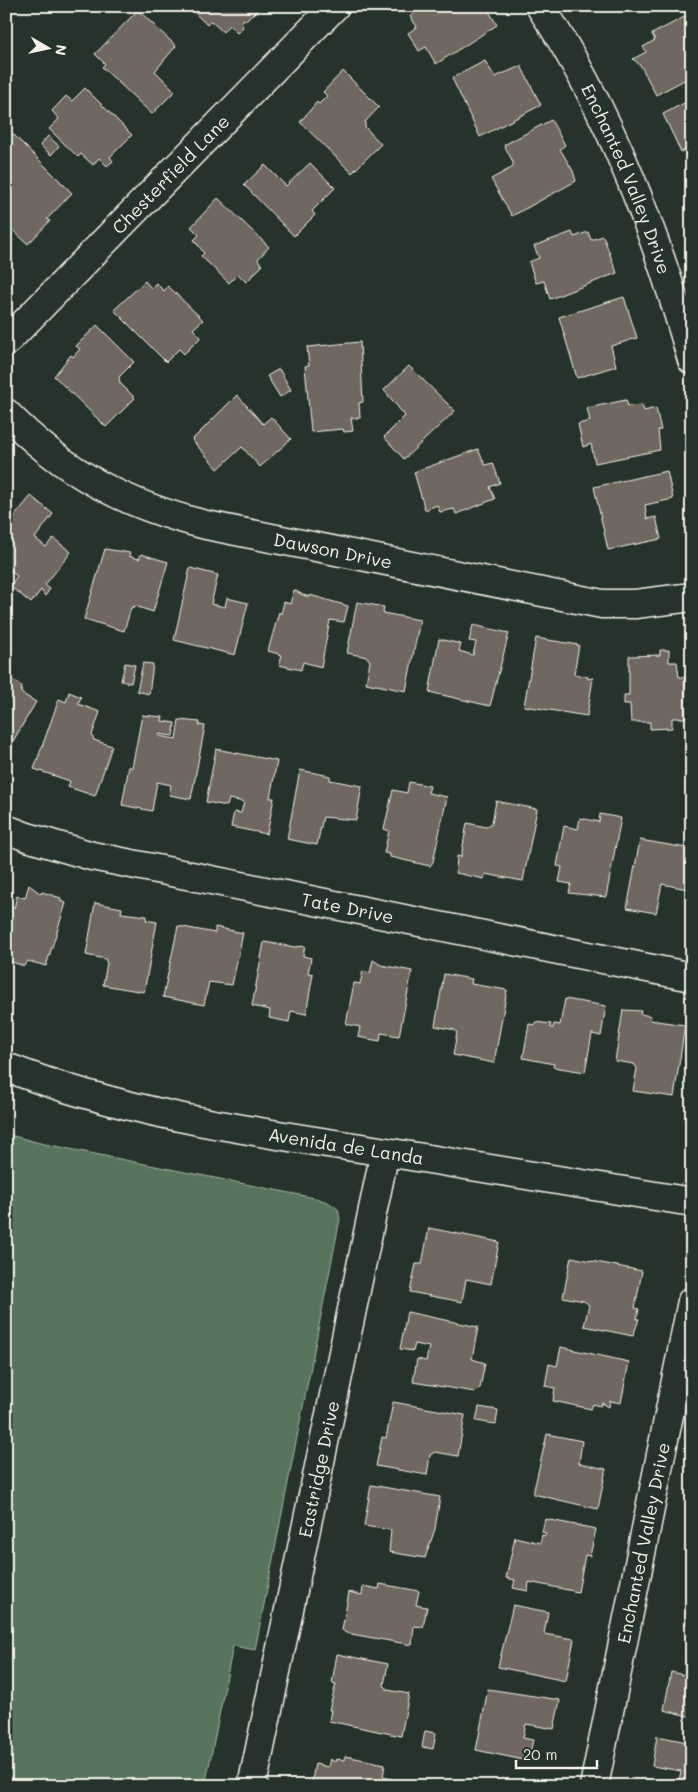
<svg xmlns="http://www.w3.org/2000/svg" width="698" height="1792" font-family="Mali,sans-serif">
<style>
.green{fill:#57745c;stroke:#a6b2a2}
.building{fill:#706761;stroke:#f4f1e8}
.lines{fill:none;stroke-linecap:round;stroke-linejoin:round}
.street-casing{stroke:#f4f1e8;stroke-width:31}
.secondary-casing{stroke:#f4f1e8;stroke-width:31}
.street{stroke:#26332d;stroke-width:28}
.secondary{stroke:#26332d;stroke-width:28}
.labels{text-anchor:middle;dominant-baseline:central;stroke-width:4;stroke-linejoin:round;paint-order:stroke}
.street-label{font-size:18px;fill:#f4f1e8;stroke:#26332d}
</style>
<rect width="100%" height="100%" fill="#26332d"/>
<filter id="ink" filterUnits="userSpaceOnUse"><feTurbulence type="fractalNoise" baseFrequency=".02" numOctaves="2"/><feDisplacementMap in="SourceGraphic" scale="10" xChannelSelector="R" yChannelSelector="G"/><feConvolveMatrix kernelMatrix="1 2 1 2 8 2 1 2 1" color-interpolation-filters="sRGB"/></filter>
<g filter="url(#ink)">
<polygon class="green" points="6,1134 40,1143 315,1198 328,1202 338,1209 340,1219 255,1650 233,1646 205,1786 6,1786"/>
<g class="building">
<polygon points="188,6 260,6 260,7 246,21 244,19 241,23 243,27 237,33 229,25 223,32 211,21 207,25"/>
<polygon points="426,6 486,6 497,25 436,64 426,47 419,51 408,33 417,27 410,16"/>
<polygon points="138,10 176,46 155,71 175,91 152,114 102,67 105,64 95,54"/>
<polygon points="688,15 692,21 692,76 656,95 641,66 633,59 646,52 643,47 655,40 652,34"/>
<polygon points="485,61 495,77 521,66 541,105 480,137 452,78"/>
<polygon points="343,71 379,107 365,122 365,127 381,144 352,173 300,122 317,102 319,104 327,96 323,92"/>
<polygon points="85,88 132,135 110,157 113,161 107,166 99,158 93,165 81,154 78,157 49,129 59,119 52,111 66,96 72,101"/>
<polygon points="690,100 692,146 681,152 663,114"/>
<polygon points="551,120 565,145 560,149 573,171 576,181 512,216 491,179 513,167 513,162 504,145"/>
<polygon points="6,127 72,193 47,219 50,221 28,244 6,224"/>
<polygon points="48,136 59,146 51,155 40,145"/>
<polygon points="310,163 335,188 312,211 315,215 294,236 244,185 265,165 286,186"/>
<polygon points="218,198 269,247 258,259 262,266 246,282 238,274 229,283 201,256 204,253 194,240 199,235 191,227"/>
<polygon points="572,232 574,237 588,232 591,240 603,236 617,273 550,299 544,281 536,283 529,262 539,258 534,246"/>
<polygon points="145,281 151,288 156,283 164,291 168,286 203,320 193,329 201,337 184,354 179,349 166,362 114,310"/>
<polygon points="624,297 637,338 611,346 616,366 577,378 559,317"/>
<polygon points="97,325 134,362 119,377 120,383 135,398 106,427 54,376 71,355 73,357 80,349 76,346"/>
<polygon points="360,342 363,402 359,403 360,418 351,418 353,431 344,432 343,429 311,432 305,366 309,365 307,347"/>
<polygon points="409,366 455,411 404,459 384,437 405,416 384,390"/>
<polygon points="279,369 291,390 280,397 267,376"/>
<polygon points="237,395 263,424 271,417 291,439 260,467 242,447 218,469 192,440"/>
<polygon points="626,400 628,406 642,405 644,411 656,408 661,430 658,430 660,450 595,463 591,444 583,447 578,424 590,421 587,408"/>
<polygon points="478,449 485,465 493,463 500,483 490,487 495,499 456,514 454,509 440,512 437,505 425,510 414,472"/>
<polygon points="667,471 673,499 645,505 647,519 656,517 661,539 608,550 594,487"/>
<polygon points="31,496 53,514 35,538 46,547 53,538 71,552 45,585 50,589 45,596 41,590 31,603 10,586 17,576 9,570 6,571 6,532 10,527 8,524"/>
<polygon points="105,549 130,553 129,556 139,559 141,554 168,562 153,612 135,606 131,608 124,631 84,619"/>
<polygon points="190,568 218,575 211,604 225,607 227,598 248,603 235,655 174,640"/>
<polygon points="294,590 303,595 310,597 310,595 348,606 344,622 330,620 321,667 303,662 301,670 279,665 282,655 268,651 279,612 281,614 284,602 290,604"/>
<polygon points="357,602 384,607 383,613 420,620 406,691 366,683 370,661 367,657 347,653"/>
<polygon points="473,625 509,633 490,706 429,692 439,639 461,644 459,651 473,655 476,642 469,641"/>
<polygon points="536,638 579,645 574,674 588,677 588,679 593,678 587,716 524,706"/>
<polygon points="660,650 669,650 669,662 677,662 679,677 685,677 685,718 672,718 672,728 650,729 650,722 631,722 630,704 624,704 624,695 629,695 629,656 660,655"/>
<polygon points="125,663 135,665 131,683 121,681"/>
<polygon points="143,663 153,664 149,694 137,691"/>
<polygon points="6,676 22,686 21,693 36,702 6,753"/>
<polygon points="69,692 81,697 78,704 100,712 92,735 94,740 112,746 95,796 68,787 70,781 34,769 59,699 66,702"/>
<polygon points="142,715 163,717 162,721 175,723 173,736 159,734 159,736 176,739 179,720 200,722 199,725 205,726 191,799 169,795 171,785 157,782 152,811 122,805 129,766 132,768"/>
<polygon points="216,749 277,761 270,798 274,798 267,834 231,827 234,812 241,813 244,802 229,799 227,806 206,802"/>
<polygon points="300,770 330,776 330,780 362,786 356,820 323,817 317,845 287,839"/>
<polygon points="409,782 430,786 428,793 447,797 433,862 430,866 390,857 390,854 384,853 389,831 384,829 393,790 407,793"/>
<polygon points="496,801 537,809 523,881 485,874 484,879 456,873 457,856 461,857 467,823 486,827 492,823"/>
<polygon points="600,814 621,818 606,897 569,893 571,884 559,882 562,867 557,866 564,826 578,829 580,818 599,822"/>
<polygon points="640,840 692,849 692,890 662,884 656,913 627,908"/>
<polygon points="29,885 41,894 42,892 61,898 60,901 66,903 46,966 28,961 24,966 6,960 6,910 8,906 14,908 17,896 25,898"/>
<polygon points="95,903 122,908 121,913 147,916 146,920 157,922 144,992 103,985 107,963 105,959 86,955"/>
<polygon points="178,926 215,933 215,927 243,933 232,985 209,982 204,1005 163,997"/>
<polygon points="264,942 295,947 305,946 303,956 311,958 308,973 313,974 306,1014 291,1011 289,1022 269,1018 270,1010 252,1006"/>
<polygon points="373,960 381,965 412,971 399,1036 381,1033 380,1041 358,1037 360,1027 346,1024 354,983 360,984 363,971 370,973"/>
<polygon points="444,974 472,979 471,984 507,990 494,1063 453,1055 457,1033 455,1030 435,1026"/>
<polygon points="565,999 606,1006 601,1036 592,1034 585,1072 553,1067 554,1064 523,1058 529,1024 535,1025 535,1022 551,1024 550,1028 553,1028 554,1024 560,1025"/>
<polygon points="623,1010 641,1011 640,1014 651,1016 650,1020 685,1025 674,1097 633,1091 637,1068 634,1064 615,1061"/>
<polygon points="429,1228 499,1242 491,1284 466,1279 462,1302 410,1292 416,1264 422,1264"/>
<polygon points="571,1257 642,1271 635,1308 639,1309 637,1319 639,1319 633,1336 584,1326 589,1305 584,1301 563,1297"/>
<polygon points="407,1312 478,1327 472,1359 485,1363 480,1388 475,1392 413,1382 417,1359 426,1361 429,1347 415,1344 413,1351 400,1349"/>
<polygon points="561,1347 629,1362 621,1403 610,1401 609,1407 602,1403 601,1406 593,1404 591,1409 553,1401 555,1388 545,1386 549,1364 557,1366"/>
<polygon points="393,1402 465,1415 458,1456 435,1452 430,1455 427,1475 376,1466 382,1437 386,1438"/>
<polygon points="479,1407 498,1410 496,1424 476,1421"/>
<polygon points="547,1434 582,1441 579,1463 606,1469 598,1509 533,1494"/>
<polygon points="371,1485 440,1497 435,1529 425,1558 389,1552 391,1530 364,1526"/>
<polygon points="545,1519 596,1529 590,1556 585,1555 578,1592 529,1582 528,1591 513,1588 515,1580 506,1578 515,1537 540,1543 542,1535 545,1536 546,1533 542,1532"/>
<polygon points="692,1566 692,1587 688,1586"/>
<polygon points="380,1584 419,1591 416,1605 427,1607 423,1627 414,1626 412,1645 346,1633 342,1630 349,1592 362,1595 363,1586 379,1589"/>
<polygon points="692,1596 692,1625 686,1624 688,1613 686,1613 689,1597"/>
<polygon points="513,1605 548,1612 544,1634 574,1639 566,1681 498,1667"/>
<polygon points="337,1654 388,1664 384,1685 388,1690 409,1694 401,1736 329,1721 331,1710 329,1710 336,1684 332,1683"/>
<polygon points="687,1659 692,1660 692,1717 664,1710 671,1672 684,1675"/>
<polygon points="488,1689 560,1700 554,1729 526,1724 523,1738 533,1740 528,1761 476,1750"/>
<polygon points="425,1731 436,1733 433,1749 422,1747"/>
<polygon points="657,1736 692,1743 692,1786 668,1786 668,1783 678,1785 681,1771 652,1766"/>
<polygon points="345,1756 385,1764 383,1777 392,1779 391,1786 311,1786 315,1764 328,1767 330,1759 335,1762 336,1759 344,1760"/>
</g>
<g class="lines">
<defs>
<g id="street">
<path id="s1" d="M540,6C612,114 657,237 692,360"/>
<path id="s2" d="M6,342L335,6"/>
<path id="s3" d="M6,413C64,473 126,505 206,525L602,604H635L692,597"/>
<path id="s4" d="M6,829L27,837L92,856L692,977"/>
<path id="s5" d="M252,1786L385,1152"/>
<path id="s6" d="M594,1786L692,1301"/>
</g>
<g id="secondary">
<path id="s7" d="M6,1067C128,1115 257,1132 386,1152C488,1168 590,1185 692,1202"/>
</g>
</defs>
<use href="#street" class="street-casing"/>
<use href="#secondary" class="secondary-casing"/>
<use href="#street" class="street"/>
<use href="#secondary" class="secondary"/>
</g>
</g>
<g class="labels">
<g class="street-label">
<text stroke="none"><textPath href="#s2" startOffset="235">Chesterfield Lane</textPath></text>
<text stroke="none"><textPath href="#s1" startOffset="194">Enchanted Valley Drive</textPath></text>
<text stroke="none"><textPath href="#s3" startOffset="362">Dawson Drive</textPath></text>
<text stroke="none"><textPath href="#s4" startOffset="351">Tate Drive</textPath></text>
<text stroke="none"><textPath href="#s7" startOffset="350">Avenida de Landa</textPath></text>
<text stroke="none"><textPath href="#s5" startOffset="324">Eastridge Drive</textPath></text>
<text stroke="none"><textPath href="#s6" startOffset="248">Enchanted Valley Drive</textPath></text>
</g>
</g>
<rect width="698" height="1792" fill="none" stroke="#26332d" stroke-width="25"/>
<rect x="12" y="12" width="673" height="1767" fill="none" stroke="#f4f1e8" stroke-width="2" filter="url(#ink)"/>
<g transform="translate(48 48) rotate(99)" stroke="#26332d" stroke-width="4" paint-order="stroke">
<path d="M0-4L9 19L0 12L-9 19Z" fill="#f4f1e8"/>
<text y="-8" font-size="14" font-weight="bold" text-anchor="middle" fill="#f4f1e8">N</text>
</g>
<path d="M516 1760v8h81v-8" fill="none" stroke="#f4f1e8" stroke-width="2.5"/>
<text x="523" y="1760" font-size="15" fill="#f4f1e8" stroke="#26332d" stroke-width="4" paint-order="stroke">20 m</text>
</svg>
